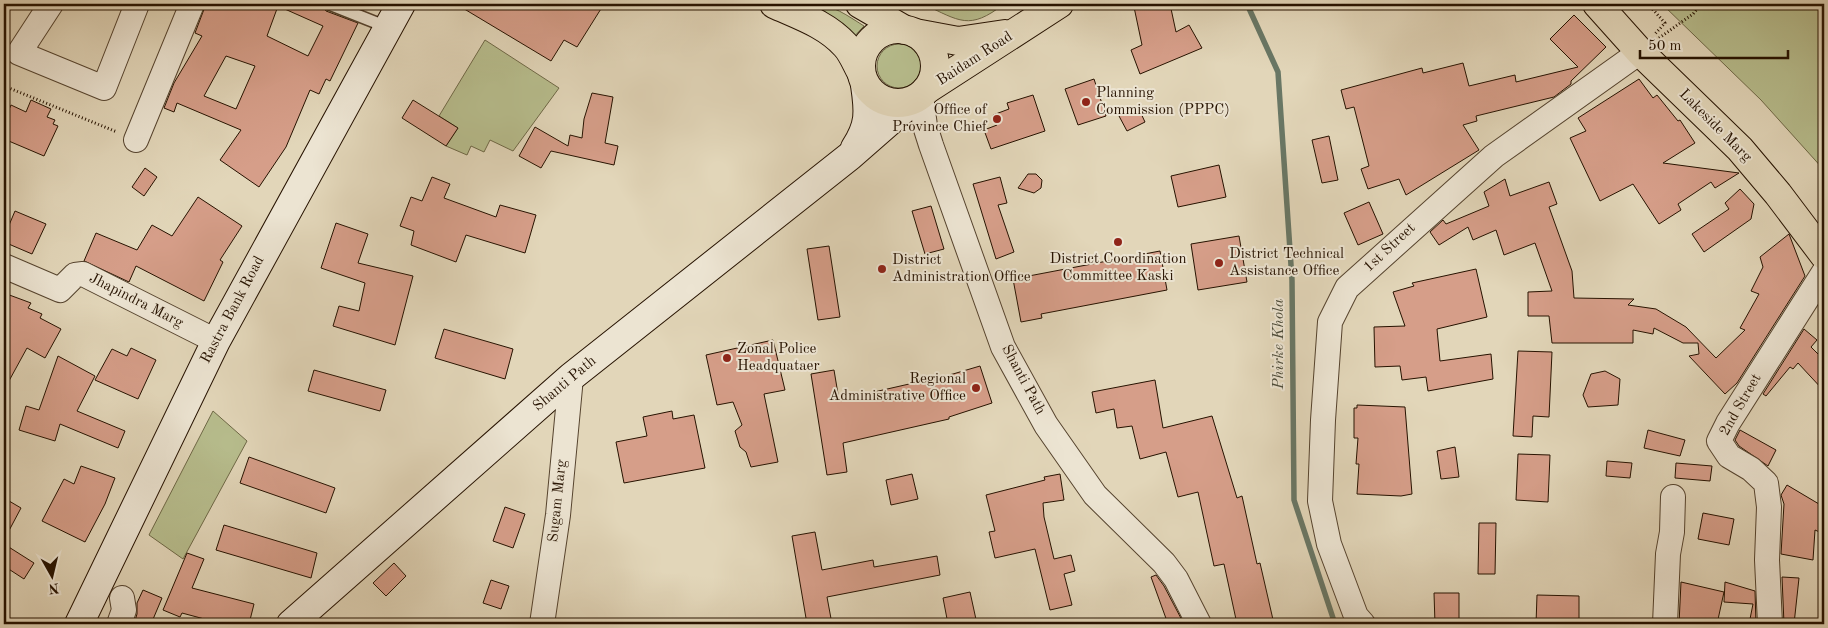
<svg xmlns="http://www.w3.org/2000/svg" width="1828" height="628" font-family="'Old Standard TT',serif">
<style>
.green{fill:#b7bd8d;stroke:#6e6846}
.lines{fill:none;stroke-linecap:round;stroke-linejoin:round}
.stream{stroke:#697765;stroke-width:5.5}
.building{fill:#d69e89;stroke:#261200;fill-rule:evenodd}
.lane-casing{stroke:#55432e;stroke-width:14}
.street-casing{stroke:#55432e;stroke-width:26}
.secondary-casing{stroke:#261200;stroke-width:30}
.primary-casing{stroke:#261200;stroke-width:30}
.path{stroke:#261200;stroke-width:3;stroke-dasharray:1 2.5;stroke-linecap:butt}
.lane{stroke:#ece4d2;stroke-width:11}
.street{stroke:#ece4d2;stroke-width:24}
.secondary{stroke:#ece4d2;stroke-width:28}
.primary{stroke:#e2d6b9;stroke-width:28}
.poi-dot{fill:#8f2418;stroke:#ece4d2;stroke-width:2}
.labels{text-anchor:middle;dominant-baseline:central;stroke-width:4;stroke-linejoin:round;paint-order:stroke}
.street-label{font-size:15px;fill:#261200;stroke:#ece4d2}
.poi-label{font-size:15px;fill:#261200;stroke:#ece4d2;text-anchor:start}
.water-label{font-size:16px;font-style:italic;fill:#4d4d3b;stroke:#ece4d2}
</style>
<rect width="100%" height="100%" fill="#e2d6b9"/>
<filter id="stains"><feTurbulence type="fractalNoise" baseFrequency=".004" numOctaves="4"/><feColorMatrix values="0 0 0 0 .2 0 0 0 0 .09 0 0 0 0 .02 0 0 0 .5 -.17"/></filter>
<radialGradient id="worn" r=".72"><stop offset=".6" stop-color="#630" stop-opacity="0"/><stop offset="1" stop-color="#630" stop-opacity=".3"/></radialGradient>
<g class="green">
<path d="M813,4C832,4 848,16 864,26L850,41C839,24 830,13 813,4Z"/>
<path d="M923,4H1004C969,31 960,21 923,4Z"/>
<polygon points="1662,4 1824,4 1824,170 1761,100"/>
<polygon points="485,40 559,88 513,151 490,140 484,152 471,146 467,155 446,146 458,128 439,116"/>
<circle cx="899" cy="66" r="22"/>
<polygon points="213,411 247,441 183,559 149,535"/>
</g>
<g class="lines">
<polyline class="stream" points="1247,4 1278,72 1292,280 1294,500 1335,624"/>
</g>
<g class="building">
<path d="M206,4H322L326,11L358,23L330,81L326,79L319,94L310,90L286,147L259,187L220,160L241,130L177,103L174,112L164,108L174,83L202,36L195,33ZM278,6L323,26L308,56L267,36ZM226,56L255,66L236,109L204,96Z"/>
<polygon points="349,4 366,4 364,10"/>
<polygon points="456,4 604,4 577,47 564,40 551,61"/>
<polygon points="1148,4 1170,4 1176,32 1189,25 1202,48 1140,74 1131,50 1142,45 1134,7"/>
<polygon points="1574,15 1606,47 1571,81 1571,84 1554,97 1476,116 1477,121 1463,125 1479,150 1406,195 1399,179 1368,189 1361,169 1369,166 1354,107 1346,109 1341,90 1422,68 1423,73 1463,63 1469,86 1515,75 1516,82 1578,67 1550,39"/>
<polygon points="1094,79 1106,116 1078,125 1065,89"/>
<polygon points="1639,79 1653,98 1657,95 1678,121 1680,120 1695,143 1663,163 1739,173 1715,188 1711,182 1678,204 1681,210 1659,224 1633,184 1600,201 1570,138 1586,131 1578,118"/>
<polygon points="592,93 613,97 605,143 618,146 614,165 551,151 541,168 519,156 535,127 568,146 570,135 582,138 584,119"/>
<polygon points="1033,95 1045,131 991,149 984,130 997,125 993,115 1009,109 1007,103"/>
<polygon points="31,100 51,109 47,117 55,120 53,124 58,126 44,156 4,139 4,121 11,105 26,112"/>
<polygon points="413,100 458,128 446,146 402,118"/>
<polygon points="1138,107 1145,122 1127,131 1119,116"/>
<polygon points="1329,136 1338,180 1322,183 1312,140"/>
<polygon points="1219,165 1226,197 1178,207 1171,176"/>
<polygon points="145,168 157,177 144,196 132,187"/>
<polygon points="1028,174 1036,174 1042,180 1041,188 1034,193 1018,188"/>
<polygon points="432,177 450,184 444,198 496,217 500,205 536,215 525,253 466,235 456,262 411,245 414,231 400,226 411,197 422,201"/>
<polygon points="1000,177 1007,203 998,205 1014,252 996,259 973,184"/>
<polygon points="1505,179 1510,196 1549,182 1557,204 1549,207 1572,271 1574,298 1634,299 1628,305 1656,309 1686,327 1716,358 1745,330 1740,328 1759,294 1751,291 1763,267 1760,257 1789,234 1805,276 1737,383 1725,394 1689,356 1699,354 1698,343 1683,343 1654,328 1653,334 1633,330 1633,343 1552,343 1549,316 1528,316 1528,292 1552,291 1535,243 1504,255 1496,230 1473,240 1468,227 1439,245 1430,232 1443,220 1446,224 1489,206 1484,192"/>
<polygon points="1740,189 1754,204 1751,219 1704,252 1692,234 1729,209 1725,203"/>
<polygon points="198,197 242,226 220,260 223,262 204,301 136,266 129,282 84,261 96,233 137,250 152,225 172,236"/>
<polygon points="1369,202 1383,234 1358,245 1344,213"/>
<polygon points="931,206 944,249 925,254 912,211"/>
<polygon points="15,211 46,224 32,254 4,242 4,237"/>
<polygon points="336,223 368,234 358,263 413,276 395,345 333,326 339,306 359,311 365,283 321,268"/>
<polygon points="1239,236 1247,282 1198,290 1191,244"/>
<polygon points="829,246 840,317 818,320 807,249"/>
<polygon points="1160,251 1167,290 1041,314 1042,318 1021,322 1013,279"/>
<polygon points="1476,269 1487,317 1437,329 1440,361 1491,354 1493,379 1428,391 1426,377 1402,380 1400,366 1375,367 1374,327 1405,326 1393,292 1414,286 1412,283"/>
<polygon points="4,293 31,303 28,308 42,314 40,318 61,329 45,358 27,348 4,390"/>
<polygon points="444,329 513,349 505,379 435,358"/>
<polygon points="1804,329 1817,340 1811,347 1824,360 1824,391 1798,363 1793,369 1790,367 1766,396 1763,394"/>
<polygon points="773,340 785,390 764,394 778,462 751,467 746,452 740,447 735,431 742,425 733,402 717,405 706,355"/>
<polygon points="131,348 156,360 138,399 95,380 112,349 127,356"/>
<polygon points="1518,351 1552,352 1549,417 1533,416 1532,437 1513,436"/>
<polygon points="58,356 95,376 77,411 125,431 118,448 60,424 55,441 19,430 26,406 39,410"/>
<polygon points="980,366 992,403 949,417 949,419 843,443 847,472 827,475 811,374 834,370 839,400 953,374"/>
<polygon points="314,370 386,390 380,411 308,391"/>
<polygon points="1605,371 1620,379 1618,405 1588,407 1583,395 1591,374"/>
<polygon points="1155,380 1163,428 1212,416 1237,498 1242,496 1257,564 1260,563 1274,624 1237,624 1224,564 1214,566 1198,492 1178,497 1166,452 1140,459 1132,426 1117,428 1114,409 1096,413 1092,392"/>
<polygon points="1357,405 1405,407 1412,494 1401,496 1357,494 1359,464 1356,464 1358,438 1354,438 1354,408 1357,408"/>
<polygon points="672,411 673,419 694,415 705,468 624,483 616,442 647,436 643,417"/>
<polygon points="1648,430 1685,440 1680,456 1644,448"/>
<polygon points="1740,430 1776,450 1768,466 1739,446 1735,440"/>
<polygon points="1455,447 1459,477 1441,479 1437,451"/>
<polygon points="1518,454 1550,455 1548,502 1516,500"/>
<polygon points="249,457 335,488 326,513 240,483"/>
<polygon points="1607,461 1632,463 1630,478 1606,476"/>
<polygon points="1676,463 1712,466 1710,481 1675,478"/>
<polygon points="81,466 115,478 105,504 85,542 42,521 64,479 74,484"/>
<polygon points="912,474 918,499 891,505 886,480"/>
<polygon points="1060,474 1064,500 1043,503 1044,517 1054,559 1071,555 1075,571 1064,574 1072,605 1050,610 1035,549 995,558 989,532 995,531 986,495 1045,480 1044,477"/>
<polygon points="1787,485 1824,507 1824,534 1815,530 1813,560 1781,554 1784,504 1781,495"/>
<polygon points="4,498 21,508 4,540"/>
<polygon points="505,507 525,514 513,548 493,541"/>
<polygon points="1703,513 1734,519 1729,545 1698,539"/>
<polygon points="1479,523 1496,523 1495,574 1478,574"/>
<polygon points="224,525 317,553 311,578 216,550"/>
<polygon points="815,532 822,570 873,560 874,567 937,556 940,575 827,597 832,624 807,624 792,536"/>
<polygon points="4,544 34,563 24,579 4,566"/>
<polygon points="187,553 204,559 192,588 254,604 249,624 223,624 182,613 180,617 163,610"/>
<polygon points="394,563 406,576 386,596 373,583"/>
<polygon points="1156,575 1164,586 1184,624 1168,624 1151,577"/>
<polygon points="1782,577 1799,578 1794,624 1784,624"/>
<polygon points="491,580 509,586 501,609 483,603"/>
<polygon points="1681,582 1724,592 1717,624 1679,624"/>
<polygon points="1725,582 1755,591 1756,624 1749,624 1753,604 1724,602"/>
<polygon points="143,590 162,598 151,624 134,624 137,614 137,603"/>
<polygon points="970,592 977,624 948,624 943,598"/>
<polygon points="1434,593 1459,593 1459,624 1435,624"/>
<polygon points="1537,595 1579,596 1579,624 1536,624"/>
</g>
<g class="lines">
<defs>
<polyline id="lane" points="329,4 387,27"/>
<g id="street">
<polyline points="51,4 19,53 104,88 137,4"/>
<polyline points="921,96 925,126 931,145 1003,347 1046,425 1095,495 1164,563 1176,579 1199,624"/>
<polyline points="136,140 192,4"/>
<polyline points="4,266 60,290 75,275 83,274 216,341"/>
<polyline points="119,624 124,610 122,598"/>
<polyline points="542,624 558,515 571,377"/>
<polyline points="1363,624 1356,616 1329,544 1320,501 1323,420 1330,322 1347,288 1494,156 1640,52"/>
<polyline points="1665,624 1668,554 1672,532 1673,497"/>
<polyline points="1770,624 1767,560 1769,507 1766,483 1751,469 1729,456 1719,441 1728,423 1824,272"/>
</g>
<g id="secondary">
<path d="M855,148C870,125 869,112 865,85"/>
<polyline points="79,624 216,341 401,4"/>
<polyline points="291,624 571,377 850,156 914,100"/>
</g>
<g id="primary">
<path d="M774,4C798,15 826,24 845,45C852,52 856,63 861,72"/>
<polyline points="860,4 905,30"/>
<polyline points="1597,4 1640,52 1740,149 1778,194 1824,255"/>
<circle cx="898" cy="66" r="37"/>
<polyline points="915,33 958,41 1005,34"/>
<polyline points="926,90 1059,4"/>
</g>
</defs>
<use href="#lane" class="lane-casing"/>
<use href="#street" class="street-casing"/>
<use href="#secondary" class="secondary-casing"/>
<use href="#primary" class="primary-casing"/>
<g class="path">
<polyline points="1648,4 1665,23 1655,34"/>
<polyline points="1659,38 1693,14 1701,4"/>
<polyline points="4,86 117,132"/>
</g>
<use href="#lane" class="lane"/>
<use href="#street" class="street"/>
<use href="#secondary" class="secondary"/>
<use href="#primary" class="primary"/>
</g>
<g class="poi-dot">
<circle cx="1086" cy="102" r="5"/>
<circle cx="997" cy="119" r="5"/>
<circle cx="1118" cy="242" r="5"/>
<circle cx="1219" cy="263" r="5"/>
<circle cx="882" cy="269" r="5"/>
<circle cx="727" cy="358" r="5"/>
<circle cx="976" cy="388" r="5"/>
</g>
<g class="labels">
<g class="street-label">
<text transform="translate(975 59) rotate(-33)">Baidam Road</text>
<text transform="translate(1715 126) rotate(45)">Lakeside Marg</text>
<text transform="translate(1390 248) rotate(-43)">1st Street</text>
<text transform="translate(136 301) rotate(27)">Jhapindra Marg</text>
<text transform="translate(233 310) rotate(-62)">Rastra Bank Road</text>
<text transform="translate(1023 380) rotate(62)">Shanti Path</text>
<text transform="translate(565 384) rotate(-40)">Shanti Path</text>
<text transform="translate(1741 405) rotate(-60)">2nd Street</text>
<text transform="translate(558 501) rotate(-84)">Sugam Marg</text>
</g>
<g class="poi-label">
<text x="1096" y="93">Planning<tspan x="1096" dy="17">Commission (PPPC)</tspan></text>
<text x="987" y="110" text-anchor="end">Office of<tspan x="987" dy="17">Province Chief</tspan></text>
<text x="1229" y="254">District Technical<tspan x="1229" dy="17">Assistance Office</tspan></text>
<text x="1118" y="259" text-anchor="middle">District Coordination<tspan x="1118" dy="17">Committee Kaski</tspan></text>
<text x="892" y="260">District<tspan x="892" dy="17">Administration Office</tspan></text>
<text x="737" y="349">Zonal Police<tspan x="737" dy="17">Headquataer</tspan></text>
<text x="966" y="379" text-anchor="end">Regional<tspan x="966" dy="17">Administrative Office</tspan></text>
</g>
<g class="water-label">
<text transform="translate(1279 344) rotate(-90)">Phirke Khola</text>
</g>
</g>
<rect width="1828" height="628" fill="none" stroke="#e2d6b9" stroke-width="20"/>
<rect x="5" y="5" width="1818" height="618" fill="none" stroke="#261200" stroke-width="2.5"/>
<rect x="10" y="10" width="1808" height="608" fill="none" stroke="#261200"/>
<g transform="translate(52 576) rotate(172)" stroke="#ece4d2" stroke-width="4" paint-order="stroke">
<path d="M0-4L9 19L0 12L-9 19Z" fill="#261200"/>
<text y="-8" font-size="14" font-weight="bold" text-anchor="middle" fill="#261200">N</text>
</g>
<path d="M1640 50v8h148v-8" fill="none" stroke="#261200" stroke-width="2.5"/>
<text x="1648" y="50" font-size="15" fill="#261200" stroke="#ece4d2" stroke-width="4" paint-order="stroke">50 m</text>
<rect width="100%" height="100%" filter="url(#stains)"/>
<rect width="100%" height="100%" fill="url(#worn)"/>
</svg>
